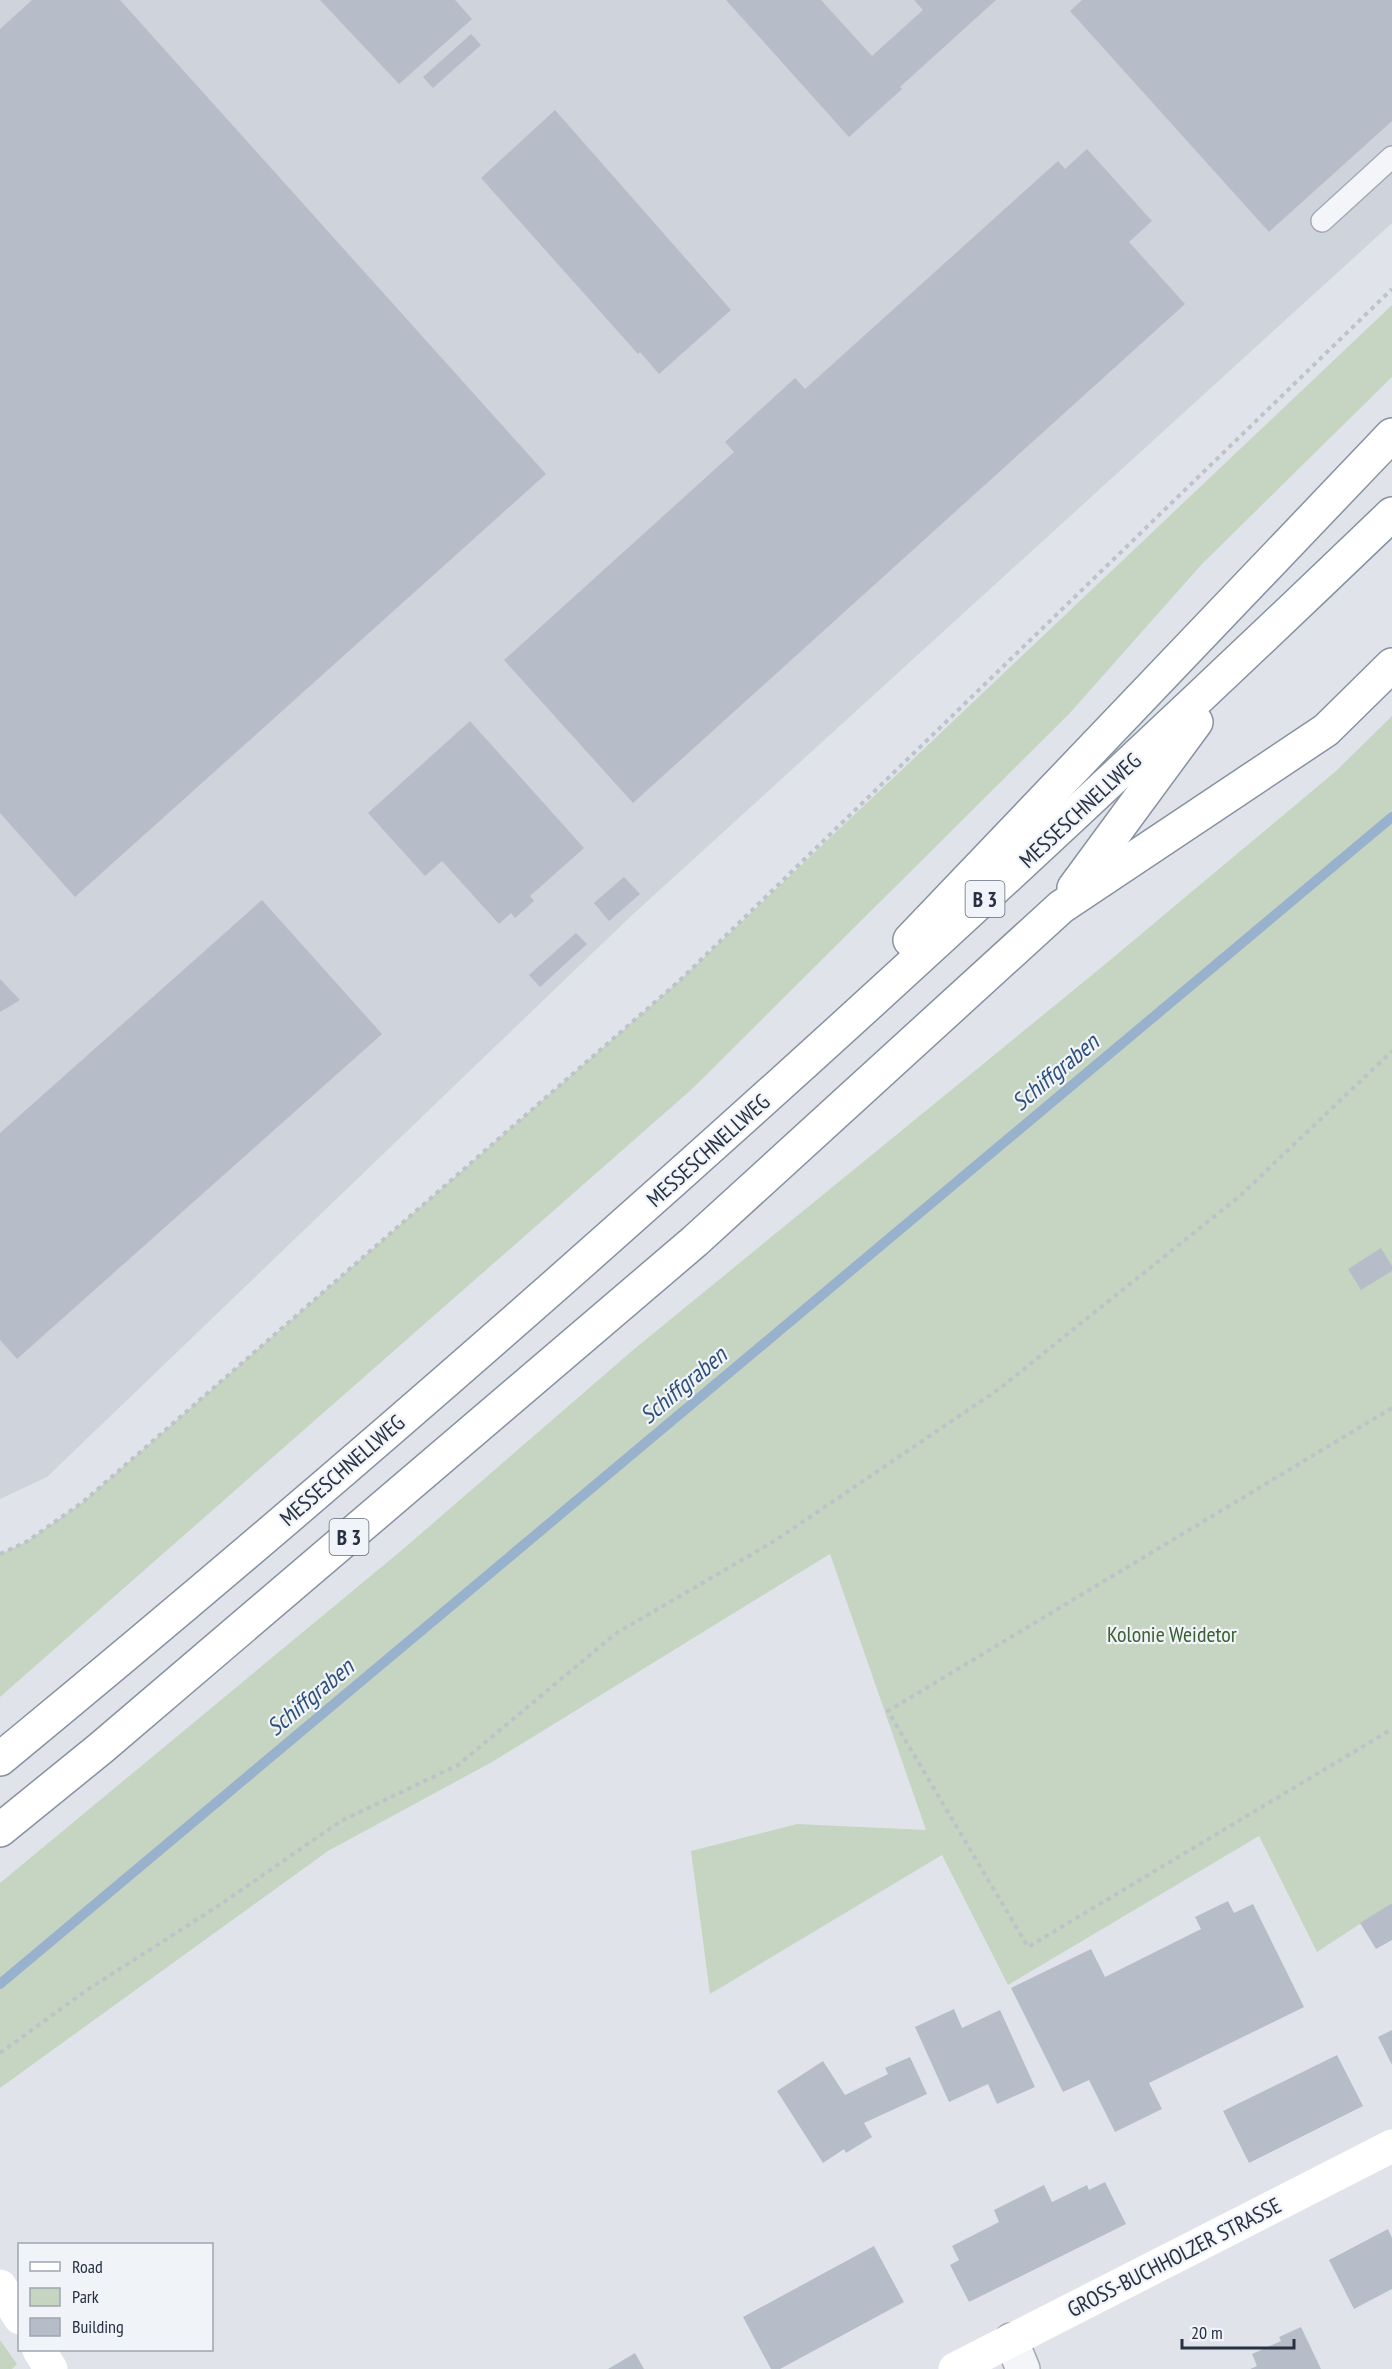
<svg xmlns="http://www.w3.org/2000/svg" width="1392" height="2369" font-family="'PT Sans Narrow',sans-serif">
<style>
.built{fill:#ced3dc}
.green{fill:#c6d5c1}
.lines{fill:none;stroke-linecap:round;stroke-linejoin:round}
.stream{stroke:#98b2cd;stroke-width:10}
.building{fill:#b7bdc8}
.lane-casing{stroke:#a5abb5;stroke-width:24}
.street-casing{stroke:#a5abb5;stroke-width:36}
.highway-casing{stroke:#8691a2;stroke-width:36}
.path{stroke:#bec2c9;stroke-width:4;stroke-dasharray:4.5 4.5;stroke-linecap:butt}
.lane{stroke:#f3f5f8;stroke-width:21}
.street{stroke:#f3f5f8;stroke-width:33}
.secondary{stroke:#fff;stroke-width:33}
.highway{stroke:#fff;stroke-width:33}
.labels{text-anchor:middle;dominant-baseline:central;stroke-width:4.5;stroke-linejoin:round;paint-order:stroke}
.shield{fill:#f0f3f7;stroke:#636b79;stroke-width:1.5}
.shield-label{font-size:21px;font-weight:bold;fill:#273143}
.street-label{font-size:22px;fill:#273143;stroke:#f0f3f7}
.park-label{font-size:22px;fill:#3c6033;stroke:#f0f3f7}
.water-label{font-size:24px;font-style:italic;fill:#2e507a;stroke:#f0f3f7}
</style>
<rect width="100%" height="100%" fill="#e0e4ea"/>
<polygon class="built" points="0,0 1392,0 1392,223 630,917 47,1477 0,1499"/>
<g class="green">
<polygon points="1392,305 1392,377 1202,564 1069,714 692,1089 0,1697 0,1554 26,1542 83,1502 678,982"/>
<polygon points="1392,716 1392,1903 1317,1952 1259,1836 1008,1985 942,1855 710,1994 691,1851 797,1824 926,1830 830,1554 492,1762 328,1851 0,2088 0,1883 402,1550 633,1350 1103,966 1336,771"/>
<polygon points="0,2340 17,2364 12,2369 0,2369"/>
</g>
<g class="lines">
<polyline class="stream" points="0,1984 1392,817"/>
</g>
<g class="building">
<polygon points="32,0 120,0 546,474 75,897 0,813 0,29"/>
<polygon points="320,0 455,0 472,19 399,84"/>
<polygon points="726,0 821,0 872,56 923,10 914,0 996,0 900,87 902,89 849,137"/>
<polygon points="1082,0 1392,0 1392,121 1269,232 1070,11"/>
<polygon points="471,34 481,45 433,88 423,77"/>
<polygon points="555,110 731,310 659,374 640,352 638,354 481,178"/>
<polygon points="1087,149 1152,221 1129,242 1185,304 633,803 504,660 734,452 725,442 795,378 805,389 1058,161 1065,169"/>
<polygon points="470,721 584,848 530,896 534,901 515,918 511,913 499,924 442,861 425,876 368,813"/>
<polygon points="624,877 640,894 609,921 594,903"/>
<polygon points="262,900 382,1034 17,1359 0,1340 0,1133"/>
<polygon points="576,933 587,944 540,987 529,975"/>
<polygon points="0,979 20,1000 0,1012"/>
<polygon points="1381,1248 1392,1266 1392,1271 1361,1290 1348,1269"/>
<polygon points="1228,1901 1234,1913 1253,1904 1304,2007 1149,2083 1162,2109 1115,2132 1089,2080 1063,2092 1011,1988 1091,1949 1105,1977 1201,1929 1195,1917"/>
<polygon points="1392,1903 1392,1940 1376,1949 1360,1923"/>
<polygon points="954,2009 962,2028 1000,2010 1035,2087 997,2104 988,2084 949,2102 915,2027"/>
<polygon points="1392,2030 1392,2065 1378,2037"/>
<polygon points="1337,2055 1363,2106 1249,2163 1223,2111"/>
<polygon points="910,2057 927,2094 864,2123 872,2137 846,2153 844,2149 823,2163 777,2091 823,2061 845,2095 888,2074 885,2068"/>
<polygon points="1105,2182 1126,2224 969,2302 950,2265 959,2260 952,2246 999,2222 994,2210 1044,2185 1052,2202 1087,2185 1089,2190"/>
<polygon points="1388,2229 1392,2238 1392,2289 1354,2309 1329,2260"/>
<polygon points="874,2246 904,2302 780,2369 771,2369 743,2317"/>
<polygon points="1301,2327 1321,2369 1250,2369 1257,2366 1252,2354 1281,2341 1279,2337"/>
<polygon points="635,2353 644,2369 608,2369"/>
</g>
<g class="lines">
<defs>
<polyline id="lane" points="1322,221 1392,157"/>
<polyline id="street" points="1011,2340 1023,2369"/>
<g id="highway">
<polyline points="1074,888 1196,722"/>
<polyline points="910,940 1392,435"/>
<path d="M0,1759C481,1363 943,945 1392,514"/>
<polyline points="0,1830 101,1748 695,1241 1061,907 1326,730 1392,665"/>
</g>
</defs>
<use href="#lane" class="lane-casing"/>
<use href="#street" class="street-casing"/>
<use href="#highway" class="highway-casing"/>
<g class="path">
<polyline points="1392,1408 888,1711 1028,1947 1392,1729"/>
<polyline points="0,1554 26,1542 83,1502 678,982 1392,289"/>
<polyline points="0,2053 87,1990 221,1904 341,1821 458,1765 615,1634 776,1540 999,1389 1241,1195 1392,1051"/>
</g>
<use href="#lane" class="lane"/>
<use href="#street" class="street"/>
<g class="secondary">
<polyline points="0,2286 20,2318"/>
<polyline points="39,2350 51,2369"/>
<polyline points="955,2369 1392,2146"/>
</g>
<use href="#highway" class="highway"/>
</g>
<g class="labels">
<g class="shield">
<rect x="965.5" y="881" width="39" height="36" rx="4.5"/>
<rect x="329.5" y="1519" width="39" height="36" rx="4.5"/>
</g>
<g class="shield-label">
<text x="985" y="899">B 3</text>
<text x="349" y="1537">B 3</text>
</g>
<g class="street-label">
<text transform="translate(1080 810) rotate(-43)">MESSESCHNELLWEG</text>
<text transform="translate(708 1150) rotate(-42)">MESSESCHNELLWEG</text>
<text transform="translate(342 1470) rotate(-41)">MESSESCHNELLWEG</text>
<text transform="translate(1174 2257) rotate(-27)">GROSS-BUCHHOLZER STRASSE</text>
</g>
<g class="park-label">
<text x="1172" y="1634">Kolonie Weidetor</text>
</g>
<g class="water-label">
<text transform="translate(1055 1072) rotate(-40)">Schiffgraben</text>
<text transform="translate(683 1385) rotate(-40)">Schiffgraben</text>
<text transform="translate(310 1697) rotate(-40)">Schiffgraben</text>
</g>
</g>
<rect x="18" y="2243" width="195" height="108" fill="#f0f3f7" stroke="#a0a5af" stroke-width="1.5"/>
<rect x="30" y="2262" width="30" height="9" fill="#ffffff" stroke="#a0a5af" stroke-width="1.5"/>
<text x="72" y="2273" font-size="18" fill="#273143">Road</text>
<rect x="30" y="2288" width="30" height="18" fill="#c6d5c1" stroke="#a0a5af" stroke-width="1.5"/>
<text x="72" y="2303" font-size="18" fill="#273143">Park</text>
<rect x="30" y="2318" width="30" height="18" fill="#b7bdc8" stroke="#a0a5af" stroke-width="1.5"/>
<text x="72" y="2333" font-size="18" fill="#273143">Building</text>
<path d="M1182 2339v9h112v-9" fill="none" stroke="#273143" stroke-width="3"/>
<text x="1191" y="2339" font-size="18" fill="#273143" stroke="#f0f3f7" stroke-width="4.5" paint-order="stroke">20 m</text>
</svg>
